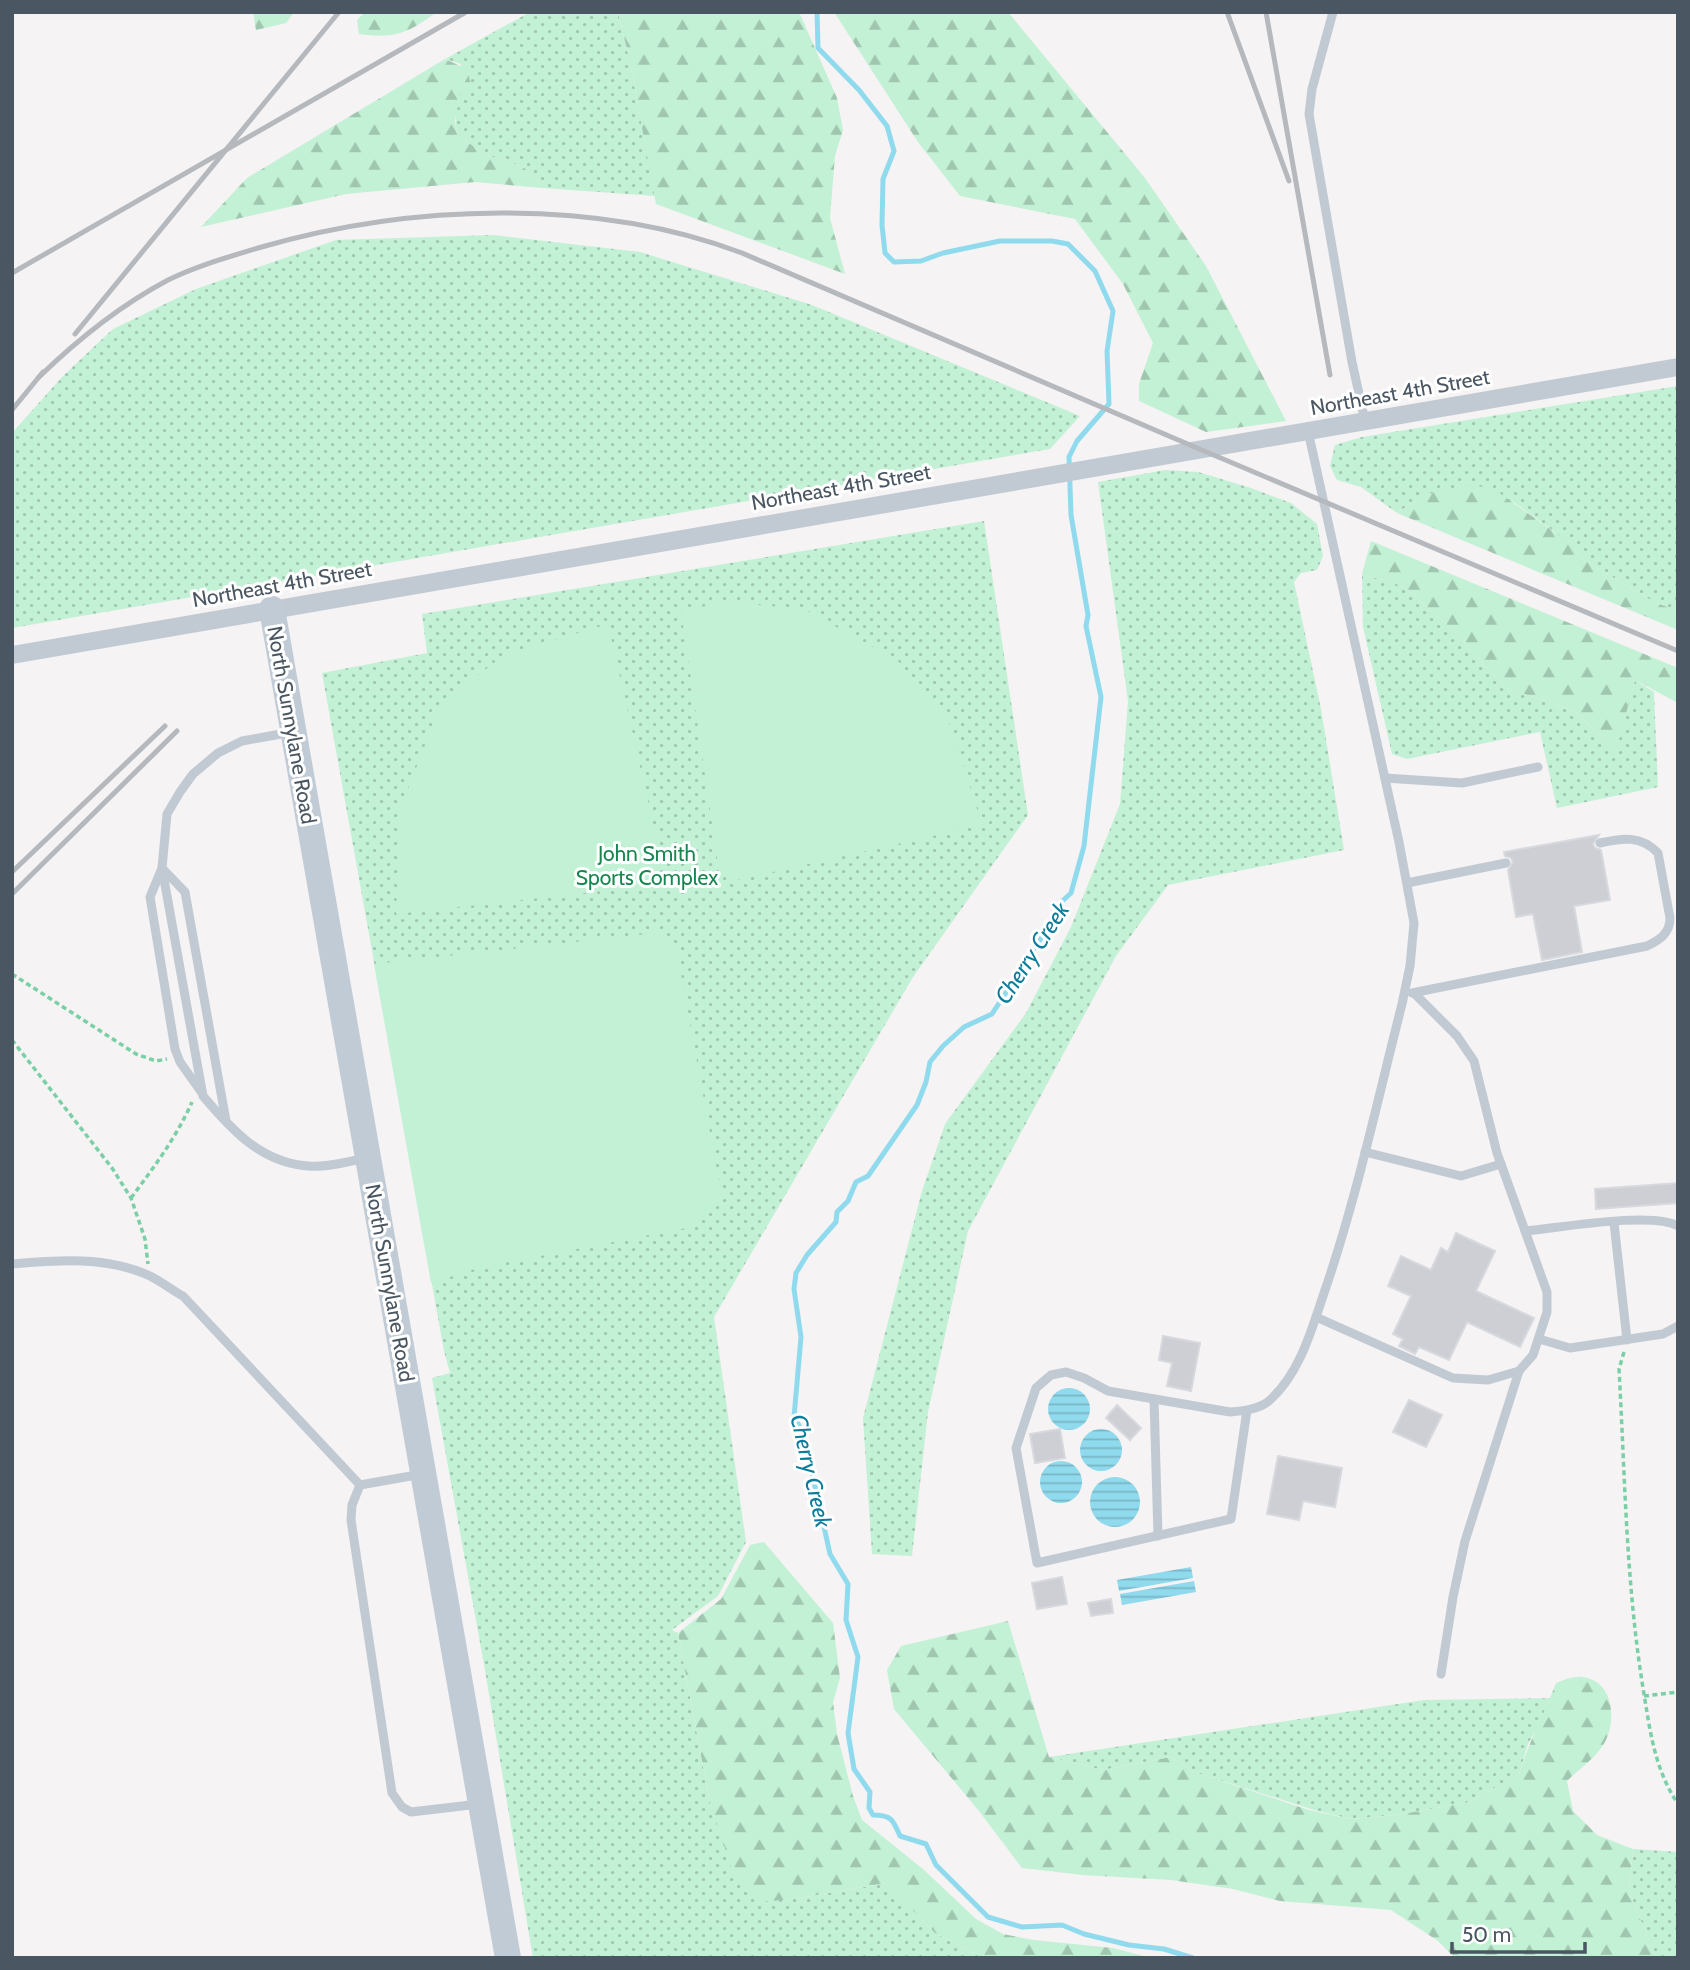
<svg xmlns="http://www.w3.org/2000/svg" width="1690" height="1970" font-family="Cabin,sans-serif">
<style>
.grass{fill:url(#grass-dots)}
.forest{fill:url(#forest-firs)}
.pitch{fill:#c3f1d5}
.water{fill:url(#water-rules)}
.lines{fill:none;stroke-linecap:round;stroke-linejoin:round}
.stream{stroke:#90daee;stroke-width:5}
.building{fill:#cdcfd5;stroke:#d7d9de;stroke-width:2}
.path{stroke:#7ad0a6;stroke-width:3.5;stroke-dasharray:5 3.5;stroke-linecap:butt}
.lane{stroke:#c1cad2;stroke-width:9}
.street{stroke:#c1cad2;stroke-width:18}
.secondary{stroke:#c1cbd6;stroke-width:26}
.rail{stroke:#b5b8bd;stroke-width:5}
.labels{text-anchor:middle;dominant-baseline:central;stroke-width:6;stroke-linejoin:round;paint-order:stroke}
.street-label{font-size:21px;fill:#4a5661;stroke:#fff}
.park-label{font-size:21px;fill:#17864f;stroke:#fff}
.water-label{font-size:23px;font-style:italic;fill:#0c7c9b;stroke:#fff}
</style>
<defs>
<pattern id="grass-dots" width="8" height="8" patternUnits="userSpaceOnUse" patternTransform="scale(1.75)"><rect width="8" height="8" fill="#c3f1d5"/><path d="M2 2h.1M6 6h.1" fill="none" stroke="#a0c6b0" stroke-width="1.8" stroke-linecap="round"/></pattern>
<pattern id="forest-firs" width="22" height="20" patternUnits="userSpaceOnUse" patternTransform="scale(1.75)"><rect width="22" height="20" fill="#c3f1d5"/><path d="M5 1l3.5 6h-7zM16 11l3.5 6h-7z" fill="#a0c6b0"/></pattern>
<pattern id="water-rules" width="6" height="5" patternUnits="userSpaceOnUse" patternTransform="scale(1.75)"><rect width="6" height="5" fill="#90daee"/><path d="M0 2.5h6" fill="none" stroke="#78b4c4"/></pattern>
</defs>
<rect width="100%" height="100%" fill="#f5f3f3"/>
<g class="grass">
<path d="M530,12H618L630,62L655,196L543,188L526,169L504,159L486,156L457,134C453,112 460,87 461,64L445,59Z"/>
<polygon points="493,235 640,252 812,305 1080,416 1050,449 12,628 12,433 63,376 113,329 196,289 336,240"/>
<polygon points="1678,386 1678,611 1654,602 1584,560 1555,532 1512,501 1423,495 1397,513 1361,487 1337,480 1330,466 1335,445 1362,437"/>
<polygon points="1165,470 1198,472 1251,488 1291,503 1317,524 1323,556 1317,570 1301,573 1294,582 1321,709 1344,850 1168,885 1116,956 968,1231 928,1412 912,1556 872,1554 863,1418 922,1191 945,1124 1026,1013 1071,927 1120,804 1128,701 1098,482"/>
<polygon points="984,521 1028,815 913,977 714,1317 746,1542 718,1596 672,1630 678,1633 710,1803 758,1901 794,1899 886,1883 935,1933 983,1958 533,1958 485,1670 432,1378 450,1373 444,1351 322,673 427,653 422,614"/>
<polygon points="1362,574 1403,586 1454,631 1504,687 1575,711 1615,750 1635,680 1654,692 1658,787 1557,808 1540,732 1407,759 1392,754 1363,627"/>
<polygon points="1551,1698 1543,1718 1528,1744 1519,1774 1470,1802 1397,1815 1351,1819 1314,1810 1197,1773 1171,1757 1103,1770 1049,1757 1424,1700"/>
<polygon points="1633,1849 1678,1852 1678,1958 1656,1958 1629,1891"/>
</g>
<g class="forest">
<polygon points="253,12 294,12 286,23 256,30"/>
<path d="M365,12H437C408,33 395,39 359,34L357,20Z"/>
<polygon points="618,12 799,12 837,98 843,130 835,156 830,218 845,274 656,204 630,62"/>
<polygon points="834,12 1008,12 1145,178 1206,266 1286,421 1206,432 1139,401 1139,384 1153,343 1123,284 1075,219 960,196 918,142"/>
<polygon points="445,59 467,69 471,85 467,90 460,94 455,121 457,134 486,156 504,159 526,169 543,188 475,182 346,194 201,227 247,178"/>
<polygon points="1472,484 1498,492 1560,536 1584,560 1654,602 1678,611 1678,630 1397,513 1423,495"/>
<polygon points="1371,541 1678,668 1678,703 1635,680 1616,751 1575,711 1504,687 1454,631 1403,586 1362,574"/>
<polygon points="764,1542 833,1623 840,1678 833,1702 837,1734 853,1796 862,1820 923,1869 976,1919 1003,1934 1034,1940 1113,1948 1151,1958 983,1958 935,1933 886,1883 794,1899 758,1902 733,1873 710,1803 678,1633 721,1599 750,1545"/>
<path d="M1008,1621L1049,1757L1103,1770L1171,1757L1197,1773L1309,1810L1351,1819L1397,1815L1470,1802L1519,1774C1529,1742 1544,1714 1556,1683C1564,1680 1574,1676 1582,1677C1613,1680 1617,1719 1605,1742C1598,1756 1579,1769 1567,1781L1573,1811L1597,1835L1633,1849L1629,1891L1656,1958H1455L1438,1941L1391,1910L1280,1901L1233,1889L1171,1880L1083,1875L1022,1868L979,1811L894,1709L887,1670L901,1646Z"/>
</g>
<g class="pitch">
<polygon points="726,602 804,609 898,661 951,726 982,825 737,880 718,864 681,611"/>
<polygon points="608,624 662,863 647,886 396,914 401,807 441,704 504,655"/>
<polygon points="656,933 676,947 722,1198 691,1227 478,1268 431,1283 374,964"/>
</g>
<g class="water">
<circle cx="1069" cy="1409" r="21"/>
<circle cx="1101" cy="1450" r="21"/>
<circle cx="1061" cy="1482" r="21"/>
<circle cx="1115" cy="1502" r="25"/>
<polygon points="1191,1567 1193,1578 1119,1591 1117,1580"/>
<polygon points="1194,1581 1196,1592 1122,1605 1120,1594"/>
</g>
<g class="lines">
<path class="stream" d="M817,12L818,48L859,90L887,126L894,151L883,179L882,225L885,253L894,262L921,261L943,253L1000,241H1052L1068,244L1095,271L1113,311L1107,351L1109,404L1077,441L1069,457L1071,515L1088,615L1086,626L1101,697L1084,846L1071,893L1057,906L1051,923L992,1014L964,1027L943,1046L930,1062L926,1082L917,1105L868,1176L856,1182L848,1201L837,1212L836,1222L807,1255L796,1273L794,1289L801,1337L794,1417L803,1432L830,1554L848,1584L846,1620L858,1657L848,1733L854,1769L870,1792L869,1808L873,1815C892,1815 893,1820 900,1836L926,1844L936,1865L988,1917L1022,1927L1062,1925L1084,1934L1129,1945L1164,1949L1193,1958"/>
</g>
<g class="building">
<polygon points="1599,835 1593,844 1595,848 1601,850 1610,900 1574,906 1582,952 1542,960 1533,914 1516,917 1508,870 1513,862 1511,858 1505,856 1504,852"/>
<polygon points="1678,1183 1678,1203 1596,1209 1595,1189"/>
<polygon points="1456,1233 1495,1251 1476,1291 1534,1318 1520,1347 1467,1322 1449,1360 1419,1347 1415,1354 1399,1346 1403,1339 1393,1334 1411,1296 1388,1286 1401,1256 1431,1270 1441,1248 1448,1252"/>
<polygon points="1163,1336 1200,1343 1191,1391 1167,1386 1172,1363 1159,1360"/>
<polygon points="1409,1400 1442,1415 1426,1447 1393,1432"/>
<polygon points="1117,1405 1141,1428 1130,1440 1106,1418"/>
<polygon points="1060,1429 1065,1458 1035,1463 1030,1434"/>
<polygon points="1278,1456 1342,1468 1335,1507 1303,1501 1299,1520 1267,1514"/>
<polygon points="1062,1577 1067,1604 1037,1609 1032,1583"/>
<polygon points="1111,1599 1113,1613 1091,1616 1088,1603"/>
</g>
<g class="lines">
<g class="path">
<polyline points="12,974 136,1054 156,1061 167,1059"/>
<polyline points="12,1040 112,1168 131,1198 145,1239 148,1264"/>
<path d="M131,1198C154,1167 176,1138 192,1102"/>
<path d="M1624,1352L1619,1369C1625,1476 1626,1583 1643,1688C1650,1730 1654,1768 1678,1804"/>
<polyline points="1644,1696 1678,1692"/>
</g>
<g class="lane">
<polyline points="1333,12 1312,89 1309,114 1352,362 1365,421"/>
<path d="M292,732L242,741L218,753L193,774L180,792L167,814L162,868L203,1096C231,1129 261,1163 308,1166C327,1168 349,1161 367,1158"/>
<polyline points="1385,778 1462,783 1538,767"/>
<polyline points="1407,883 1506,863"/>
<path d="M1412,993L1647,946C1660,940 1670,933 1670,918L1658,853C1641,835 1622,838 1600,843"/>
<polyline points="202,1093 180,1062 175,1049 150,897 162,868 185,892 226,1121"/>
<polyline points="1365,1152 1461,1176 1501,1164"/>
<polyline points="1614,1223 1627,1340"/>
<path d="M1525,1231C1558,1228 1653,1211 1678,1226"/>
<path d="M12,1264C58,1260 107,1256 150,1276C162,1282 172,1290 183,1296L360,1485L422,1474"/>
<polyline points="1316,1317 1453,1378 1488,1380 1519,1371 1533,1355 1547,1312 1547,1292 1497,1153 1474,1061 1457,1036 1414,993"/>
<polyline points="1539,1339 1570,1348 1663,1334 1678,1326"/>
<polyline points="1154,1399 1158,1536"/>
<path d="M1247,1410L1231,1519L1037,1563L1016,1448L1036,1388L1051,1375L1066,1372L1084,1378L1108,1391L1230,1412C1244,1411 1260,1409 1270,1400C1299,1374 1311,1332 1323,1296C1356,1201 1377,1102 1402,1004L1410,966L1414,923L1399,842L1308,431"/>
<polyline points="360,1485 352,1505 351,1520 392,1793 402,1807 411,1812 479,1804"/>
<polyline points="1441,1674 1453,1597 1465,1541 1519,1371"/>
</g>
<polyline class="street" points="12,655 1678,367"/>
<polyline class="secondary" points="272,609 508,1958"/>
<g class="rail">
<polyline points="1227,12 1289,181"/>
<polyline points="1266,12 1330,375"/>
<polyline points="12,273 466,12"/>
<polyline points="75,334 339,12"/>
<path d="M38,378C78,339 119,306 168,280C197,266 228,257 258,248C408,204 594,197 742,253L1197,448L1678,651"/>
<polyline points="12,410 43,372"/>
<polyline points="12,872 165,726"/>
<polyline points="12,894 177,731"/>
</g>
</g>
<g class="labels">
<g class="street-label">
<text transform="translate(1400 392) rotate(-10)">Northeast 4th Street</text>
<text transform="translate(841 487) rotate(-10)">Northeast 4th Street</text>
<text transform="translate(282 584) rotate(-10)">Northeast 4th Street</text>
<text transform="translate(292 725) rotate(80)">North Sunnylane Road</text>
<text transform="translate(390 1283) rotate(80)">North Sunnylane Road</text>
</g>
<g class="park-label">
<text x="647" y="853">John Smith<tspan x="647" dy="24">Sports Complex</tspan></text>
</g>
<g class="water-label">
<text transform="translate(1032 953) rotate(-57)">Cherry Creek</text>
<text transform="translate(811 1471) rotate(77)">Cherry Creek</text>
</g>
</g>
<rect width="1690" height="1970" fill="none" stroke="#4a5661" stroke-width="28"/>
<path d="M1452 1942v10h133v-10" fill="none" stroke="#4a5661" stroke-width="3.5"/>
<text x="1462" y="1942" font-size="21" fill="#4a5661" stroke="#ffffff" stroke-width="5" paint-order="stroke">50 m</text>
</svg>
